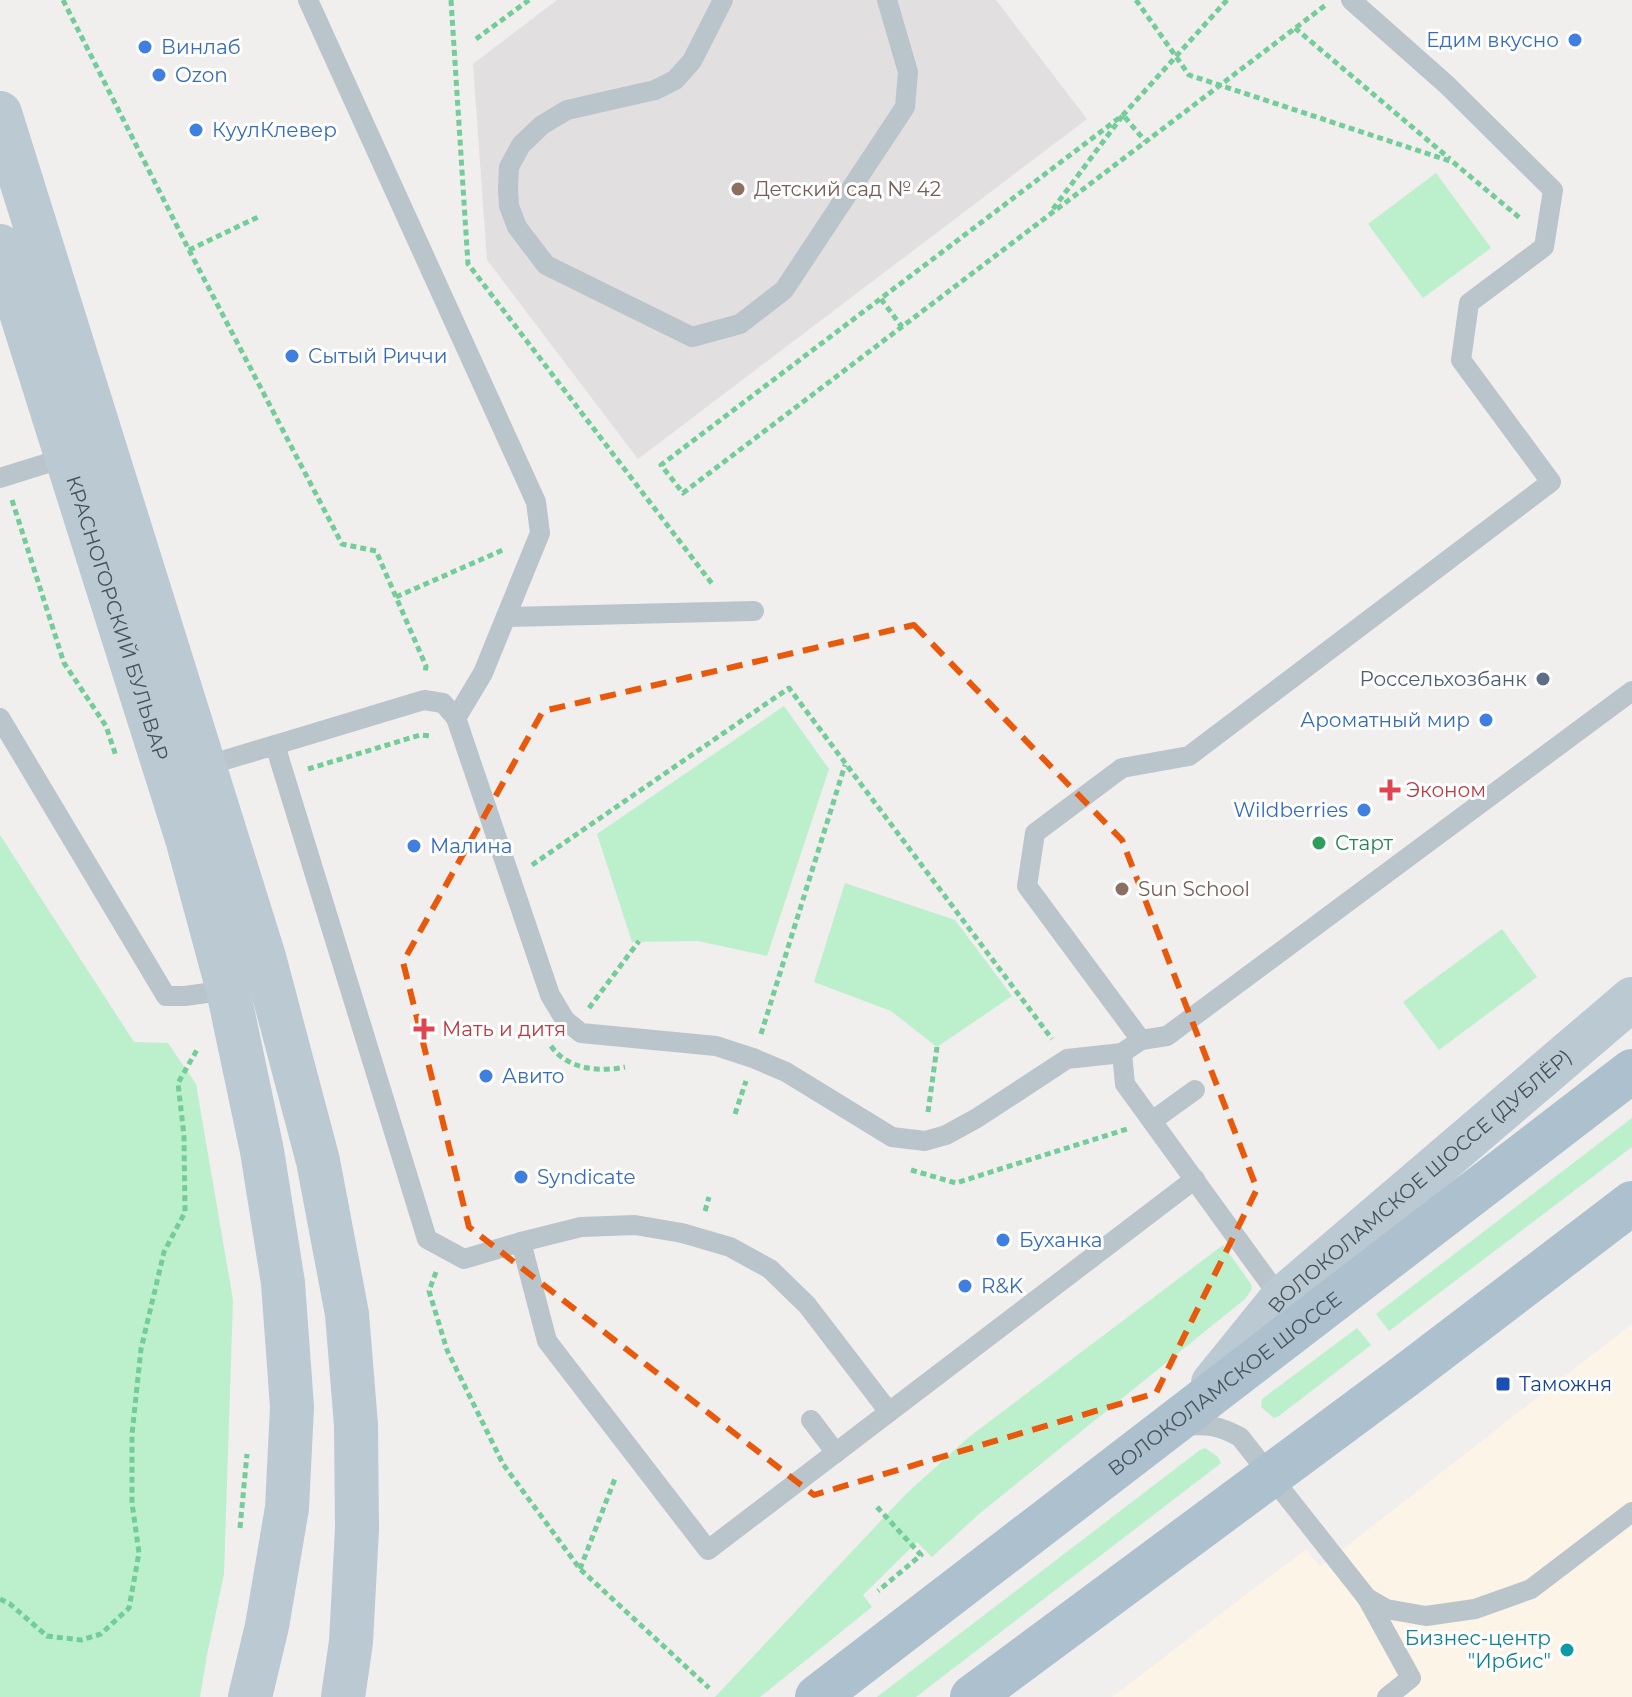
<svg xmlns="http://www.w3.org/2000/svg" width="1632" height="1697" font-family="Montserrat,sans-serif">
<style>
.commercial{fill:#fcf4e7}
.education{fill:#e2dfe0}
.green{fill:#bcefcb}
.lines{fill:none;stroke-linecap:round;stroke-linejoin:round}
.path{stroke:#73cd99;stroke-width:5;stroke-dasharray:6 4;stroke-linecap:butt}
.lane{stroke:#b9c4cb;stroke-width:20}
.secondary{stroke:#bbc9d2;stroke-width:44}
.primary{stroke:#adc0cd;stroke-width:44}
.marked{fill:none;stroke:#e8590c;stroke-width:6;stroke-dasharray:16 10;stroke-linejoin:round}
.shop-dot{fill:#3f7fe0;stroke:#fff;stroke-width:3}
.education-dot{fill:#8d6e63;stroke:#fff;stroke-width:3}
.service-dot{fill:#5c6f8a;stroke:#fff;stroke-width:3}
.health-dot{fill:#e0444e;stroke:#fff;stroke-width:3}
.leisure-dot{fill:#2e9e5b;stroke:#fff;stroke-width:3}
.transit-dot{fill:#1a4fb4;stroke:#fff;stroke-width:3}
.culture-dot{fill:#0f9aa8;stroke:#fff;stroke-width:3}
.labels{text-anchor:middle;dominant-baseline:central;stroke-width:6;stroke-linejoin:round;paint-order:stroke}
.shop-label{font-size:20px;fill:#366cbe;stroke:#fff;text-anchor:start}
.education-label{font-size:20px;fill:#785e54;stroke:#fff;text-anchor:start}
.street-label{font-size:20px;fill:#46535c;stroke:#fff}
.service-label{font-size:20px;fill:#4e5e75;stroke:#fff;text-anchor:end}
.health-label{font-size:20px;fill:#be3a42;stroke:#fff;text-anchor:start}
.leisure-label{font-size:20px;fill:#27864d;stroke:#fff;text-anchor:start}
.transit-label{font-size:20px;fill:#164399;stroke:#fff;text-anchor:start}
.culture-label{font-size:20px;fill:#0d838f;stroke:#fff;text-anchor:end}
</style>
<rect width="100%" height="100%" fill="#f1eeee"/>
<polygon class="commercial" points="1632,1324 1632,1697 1112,1697 1306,1549 1320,1567"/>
<polygon class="education" points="557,0 996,0 1087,119 638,459 487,260 473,64"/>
<g class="green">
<polygon points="1436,173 1491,248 1423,298 1368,224"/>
<polygon points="784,706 829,769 767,956 698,941 632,942 597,834"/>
<polygon points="0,835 134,1042 168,1043 196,1084 233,1300 224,1574 207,1655 200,1697 0,1697"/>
<polygon points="845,883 955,920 1012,996 937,1047 891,1011 814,982"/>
<polygon points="1502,929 1537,977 1439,1050 1403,1002"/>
<polygon points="1632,1118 1632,1147 1389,1331 1376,1314"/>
<polygon points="1223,1245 1251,1284 1252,1289 1245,1299 979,1514 932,1557 917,1542 863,1595 872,1607 760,1697 715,1697 907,1493 969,1437"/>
<polygon points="1357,1328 1371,1345 1279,1416 1274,1418 1261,1407 1262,1399"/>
<polygon points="1205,1448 1218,1457 1221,1463 1216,1467 916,1697 877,1697 1200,1450"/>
</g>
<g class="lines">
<g class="path">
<polyline points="63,0 189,250 342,544 376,551 426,666 425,674"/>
<polyline points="451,0 468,264 713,585"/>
<polyline points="1136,0 1189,75 1453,162 1521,219"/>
<polyline points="1227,0 1123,115 661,465 683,493 1327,4"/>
<polyline points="1295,28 1450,159"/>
<polyline points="476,39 529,0"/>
<polyline points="1053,209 1123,115 1145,141"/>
<polyline points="189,250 258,217"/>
<polyline points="881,299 902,327"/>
<polyline points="12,500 64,663 106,726 116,756"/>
<polyline points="396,597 505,549"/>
<polyline points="308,769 420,735 433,736"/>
<polyline points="532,865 789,688 1052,1039"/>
<polyline points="589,1008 639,941"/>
<polyline points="761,1034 845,765"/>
<path d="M551,1046C568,1070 599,1072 625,1067"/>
<polyline points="928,1112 937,1047"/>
<polyline points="735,1114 746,1081"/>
<polyline points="911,1170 956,1183 1127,1129"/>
<polyline points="705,1211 709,1197"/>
<polyline points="436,1272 429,1291 447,1350 503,1464 580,1569 709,1688"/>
<polyline points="877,1507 921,1555 878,1591"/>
<polyline points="240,1528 247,1454"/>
<polyline points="580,1569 616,1476"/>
<polyline points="0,1599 10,1604 47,1636 81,1640 101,1634 129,1608 139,1553 132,1503 132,1434 141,1349 164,1252 185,1212 184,1136 178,1083 198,1048"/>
</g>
<g class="lane">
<polyline points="308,0 536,502 540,533 483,673 456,718"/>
<polyline points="723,0 692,61 675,80 655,90 567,110 542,125 521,145 509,167 508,189 509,206 517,227 546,265 692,337 740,324 784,290 905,107 908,72 887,0"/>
<polyline points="0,478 67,457"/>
<polyline points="506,617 754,611"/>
<polyline points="0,718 166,996 185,996 228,990"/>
<polyline points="275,745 424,700 443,703 456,718 550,995 565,1020 581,1033 716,1046 753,1058 786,1072 892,1137 925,1141 946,1135 977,1118 1067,1059 1122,1053"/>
<polyline points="205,766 275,745 427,1239 464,1259 521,1242 581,1227 635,1225 682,1233 730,1247 770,1269 807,1305 889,1412"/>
<polyline points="1141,1040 1167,1036 1632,691"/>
<polyline points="1152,1121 1195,1090"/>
<polyline points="521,1242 547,1341 708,1550 1195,1179"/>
<polyline points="1281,1299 1125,1084 1122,1053 1141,1040 1027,886 1035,833 1122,768 1189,756 1551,482 1461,360 1469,303 1544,247 1553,190 1447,85 1351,0"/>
<polyline points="811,1420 836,1453"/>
<path d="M1182,1426C1207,1424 1218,1425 1240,1437L1367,1598L1386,1609L1426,1616L1475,1609L1531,1589L1632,1512"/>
<polyline points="1367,1598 1411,1678 1387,1697"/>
</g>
<g class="secondary">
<polyline points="0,113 264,957 318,1161 347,1314 356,1425 357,1529 351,1642 343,1697"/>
<path id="s1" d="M0,246L188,842L228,990L262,1151L283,1283L292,1407L287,1508L267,1626L250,1697"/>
<path id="s2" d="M1213,1383L1281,1299L1632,999"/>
</g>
<g class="primary">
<path id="s3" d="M817,1697L1632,1071"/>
<polyline points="972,1697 1405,1376 1632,1203"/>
</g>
</g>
<path class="marked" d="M914,625L1122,840L1257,1189L1156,1393L814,1495L469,1227L403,962L543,711Z"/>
<g class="shop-dot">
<circle cx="1575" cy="40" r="8"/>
<circle cx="145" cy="47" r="8"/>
<circle cx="159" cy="75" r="8"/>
<circle cx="196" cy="130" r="8"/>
<circle cx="292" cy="356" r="8"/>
<circle cx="1486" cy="720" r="8"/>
<circle cx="1364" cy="810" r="8"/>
<circle cx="414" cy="846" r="8"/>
<circle cx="486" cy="1076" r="8"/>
<circle cx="521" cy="1177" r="8"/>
<circle cx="1003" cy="1240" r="8"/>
<circle cx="965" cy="1286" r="8"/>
</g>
<g class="education-dot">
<circle cx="738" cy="189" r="8"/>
<circle cx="1122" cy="889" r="8"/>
</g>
<circle class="service-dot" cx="1543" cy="679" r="8"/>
<g class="health-dot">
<path d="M1386 778h8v8h8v8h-8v8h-8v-8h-8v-8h8z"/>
<path d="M420 1017h8v8h8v8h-8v8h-8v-8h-8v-8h8z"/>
</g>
<circle class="leisure-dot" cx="1319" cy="843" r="8"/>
<rect class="transit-dot" x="1495" y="1376" width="16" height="16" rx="4"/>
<circle class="culture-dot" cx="1567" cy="1650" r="8"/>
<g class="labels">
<g class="shop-label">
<text x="1559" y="40" text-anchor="end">Едим вкусно</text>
<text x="161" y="47">Винлаб</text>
<text x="175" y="75">Ozon</text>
<text x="212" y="130">КуулКлевер</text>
<text x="308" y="356">Сытый Риччи</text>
<text x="1470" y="720" text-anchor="end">Ароматный мир</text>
<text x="1348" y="810" text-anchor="end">Wildberries</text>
<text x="430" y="846">Малина</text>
<text x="502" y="1076">Авито</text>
<text x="537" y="1177">Syndicate</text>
<text x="1019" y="1240">Буханка</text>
<text x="981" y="1286">R&amp;K</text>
</g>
<g class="education-label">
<text x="754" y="189">Детский сад № 42</text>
<text x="1138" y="889">Sun School</text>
</g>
<g class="street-label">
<text stroke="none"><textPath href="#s1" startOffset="390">КРАСНОГОРСКИЙ БУЛЬВАР</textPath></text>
<text stroke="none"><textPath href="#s2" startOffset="290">ВОЛОКОЛАМСКОЕ ШОССЕ (ДУБЛЁР)</textPath></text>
<text stroke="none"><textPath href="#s3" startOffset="514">ВОЛОКОЛАМСКОЕ ШОССЕ</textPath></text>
</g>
<g class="service-label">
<text x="1527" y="679">Россельхозбанк</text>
</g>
<g class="health-label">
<text x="1406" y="790">Эконом</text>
<text x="442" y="1029">Мать и дитя</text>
</g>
<g class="leisure-label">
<text x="1335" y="843">Старт</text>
</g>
<g class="transit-label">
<text x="1519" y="1384">Таможня</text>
</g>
<g class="culture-label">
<text x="1551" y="1638">Бизнес-центр<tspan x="1551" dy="23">"Ирбис"</tspan></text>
</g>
</g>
</svg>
